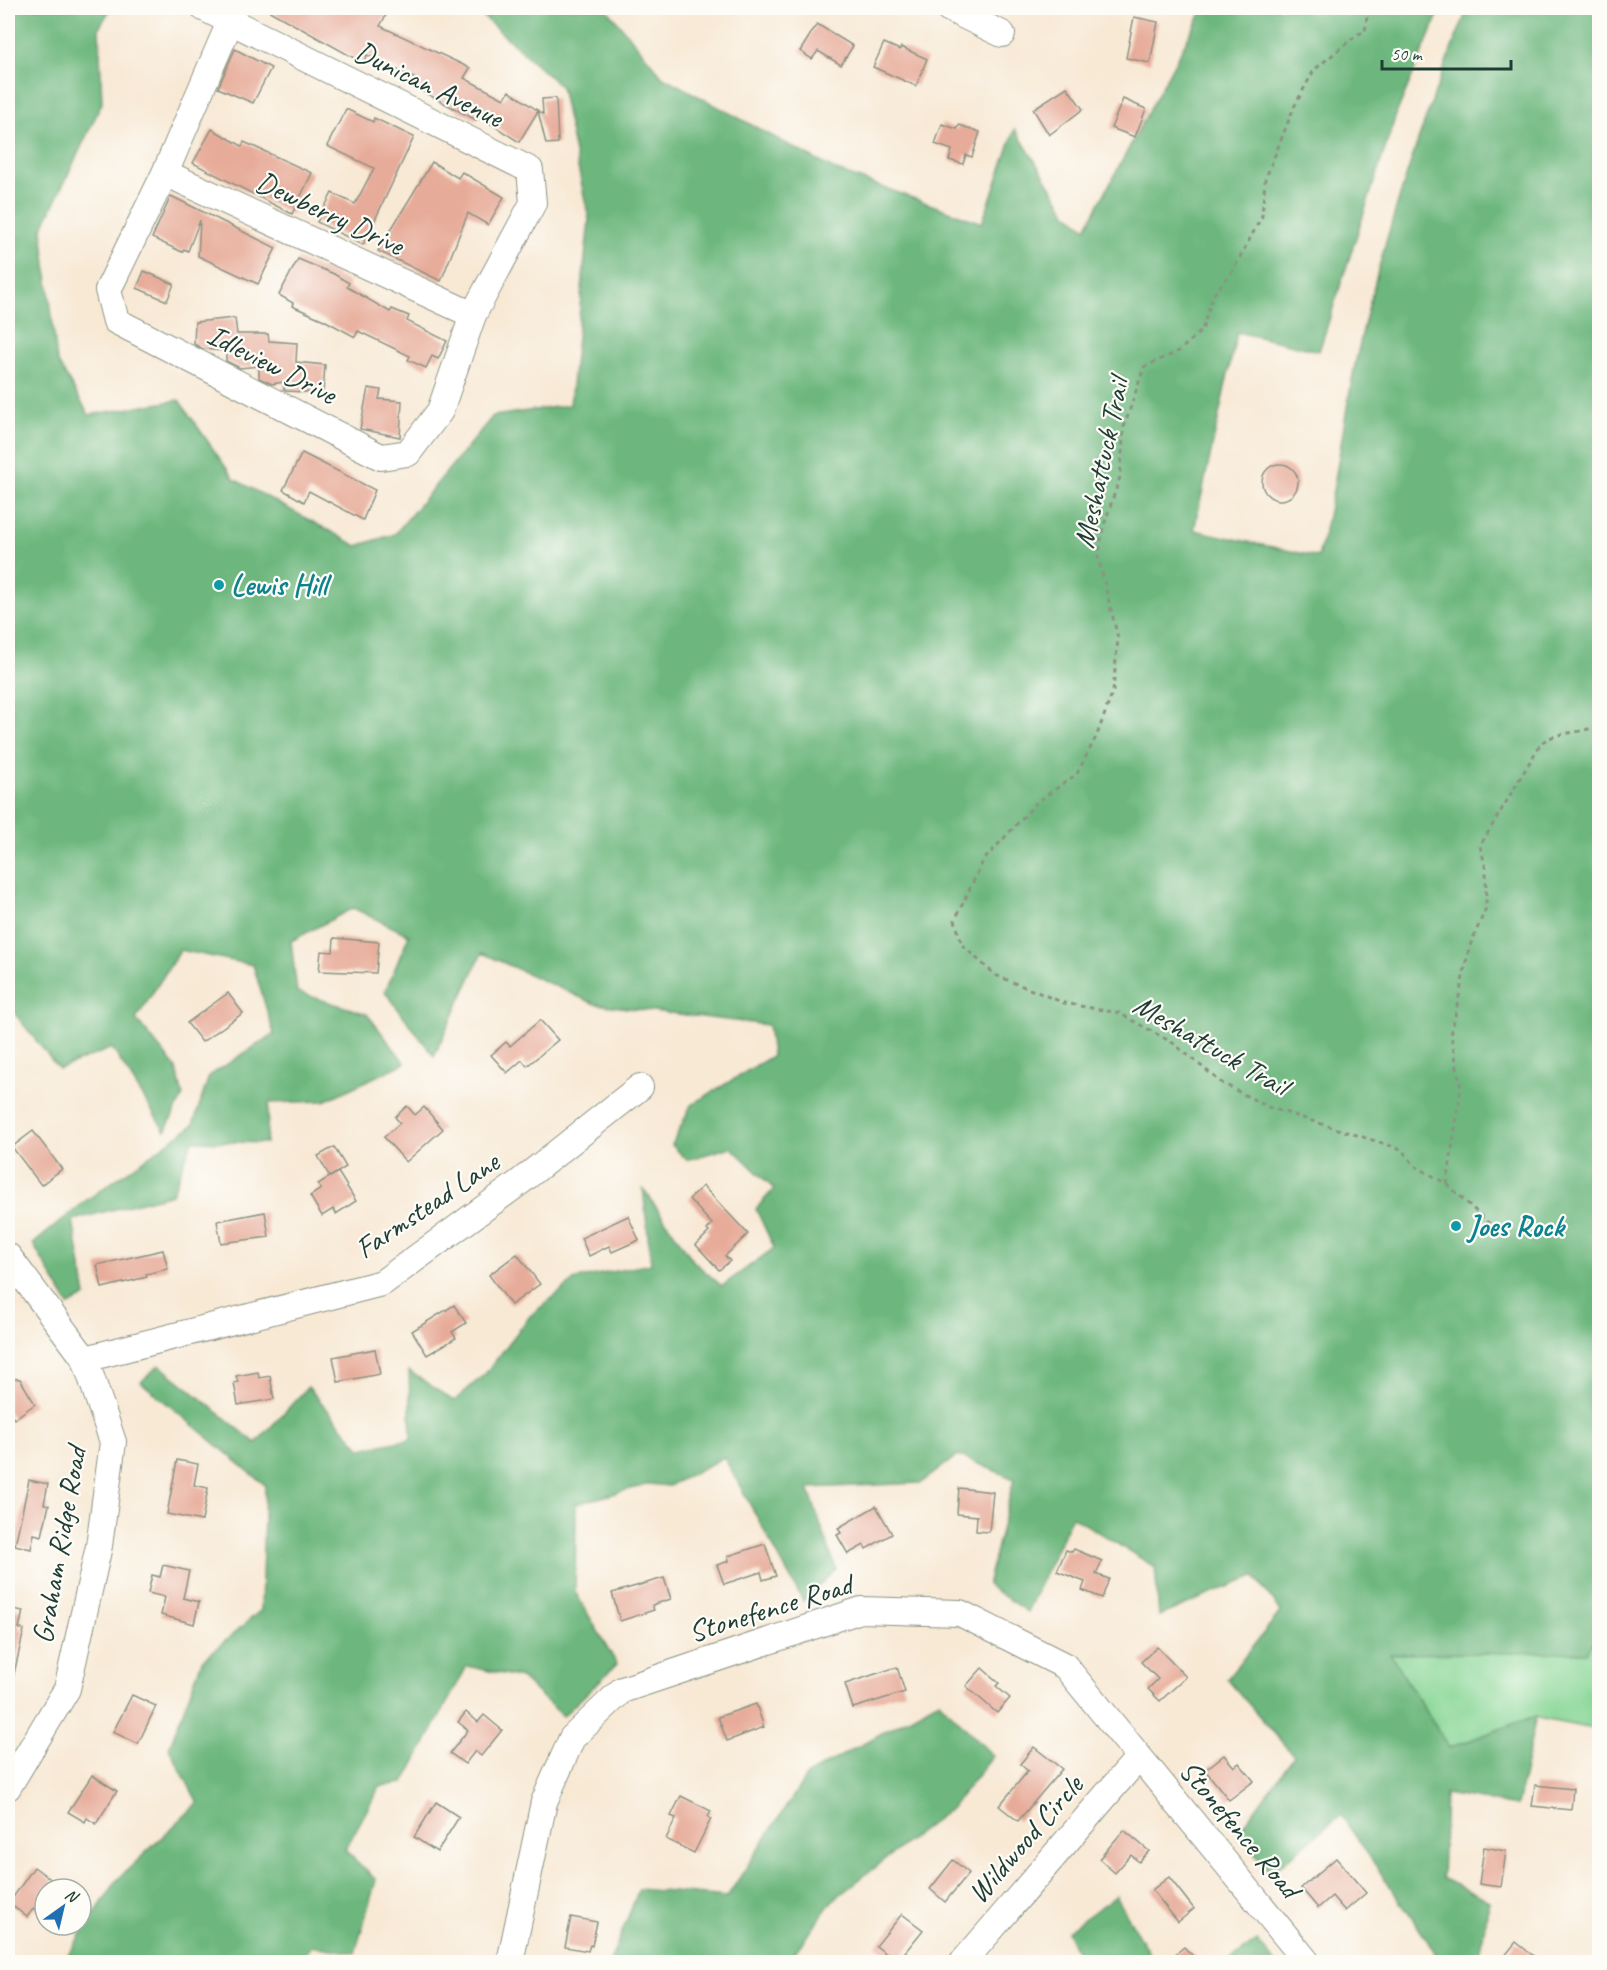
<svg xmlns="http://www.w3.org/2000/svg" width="1607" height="1970" font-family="Caveat,sans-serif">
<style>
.green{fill:#87d695;stroke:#538a64;stroke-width:1.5}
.forest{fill:#6db77e;stroke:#467a59;stroke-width:1.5}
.building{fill:#e7ab99}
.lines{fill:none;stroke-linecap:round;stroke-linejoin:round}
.minor-casing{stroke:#8c9384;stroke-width:28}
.path{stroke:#8c9384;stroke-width:3;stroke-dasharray:4.5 4.5;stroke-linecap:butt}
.minor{stroke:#fff;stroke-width:26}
.culture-dot{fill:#0f9aa8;stroke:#fdfcf7;stroke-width:2}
.labels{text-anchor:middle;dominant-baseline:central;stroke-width:4.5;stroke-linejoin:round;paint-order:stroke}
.street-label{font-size:30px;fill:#1f3d34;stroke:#fdfcf7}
.culture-label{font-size:30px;font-weight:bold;fill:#0d838f;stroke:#fdfcf7;text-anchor:start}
</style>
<rect width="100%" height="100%" fill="#fdfcf7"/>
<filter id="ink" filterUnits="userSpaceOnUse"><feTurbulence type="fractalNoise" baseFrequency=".0167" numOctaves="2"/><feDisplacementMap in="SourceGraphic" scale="12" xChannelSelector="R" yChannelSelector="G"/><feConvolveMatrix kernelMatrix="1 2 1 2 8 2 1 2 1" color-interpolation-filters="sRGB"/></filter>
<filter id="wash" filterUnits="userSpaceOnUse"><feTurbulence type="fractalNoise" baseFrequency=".008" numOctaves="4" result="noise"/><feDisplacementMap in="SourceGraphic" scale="24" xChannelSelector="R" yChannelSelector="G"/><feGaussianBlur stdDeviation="1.35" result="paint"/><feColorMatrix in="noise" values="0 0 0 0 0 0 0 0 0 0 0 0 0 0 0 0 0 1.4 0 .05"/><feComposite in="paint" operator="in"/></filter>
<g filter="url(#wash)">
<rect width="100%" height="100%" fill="#f8e9d5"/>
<polygon class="green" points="1599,1486 1599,1730 1532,1717 1449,1748 1418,1698 1334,1685"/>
<g class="forest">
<path d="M8,8H111L99,28L102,103L42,229L57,361L89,415L179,400L234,479L357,546L395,534L493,416L570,405L589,219L561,87L474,8H606L663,77L835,170L982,223L1015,129L1068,214L1086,228L1204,8H1441L1397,112L1319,351L1237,332L1194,530L1318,557C1336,493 1342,425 1356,360C1383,238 1421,122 1468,8H1599V1634L1587,1652L1390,1654L1449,1748L1536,1716L1517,1806L1445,1794L1442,1878L1489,1901L1480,1954L1491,1962H1442L1341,1815L1270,1874L1240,1830L1294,1756L1227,1679L1281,1611L1254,1576L1159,1616L1155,1567L1072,1516L1027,1612L987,1585L1014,1479L958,1455L921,1483L808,1488L836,1569L803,1601L724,1457L669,1486L649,1484L576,1504L575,1592L617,1664L563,1716L521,1678L467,1666L404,1783L380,1786L345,1850L376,1880L355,1953L312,1946L300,1962H63L117,1880L198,1803L169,1748L202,1661L261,1610L265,1485L141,1382L159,1365L256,1443L308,1387L361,1449L411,1439L409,1371L454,1401L486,1373L530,1316L576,1279L651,1264L643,1188L694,1262L722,1286L774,1248L756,1209L774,1189L731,1147L687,1160L672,1145L691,1105L772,1056L768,1025L595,1004L482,953L434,1056L385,992L409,935L353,908L291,941L297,992L367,1014L405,1063L324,1101L269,1103L266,1143L192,1141L172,1194L73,1220L86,1296L69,1306L33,1244L88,1199L193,1125L209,1076L274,1034L253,965L180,950L136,1019L176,1068L183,1096L165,1131L112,1048L59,1069L8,1005Z"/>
<polygon points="939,1701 993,1756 952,1807 832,1901 788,1962 610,1962 639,1889 727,1897 807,1775"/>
<polygon points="1116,1896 1154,1962 1081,1962 1067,1931"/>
<polygon points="1257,1941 1275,1962 1228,1962"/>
</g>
<g id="blocks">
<g class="building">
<polygon points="264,8 371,8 386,15 380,26 470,68 464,78 504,99 509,91 543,114 542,99 556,98 558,143 546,144 538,111 519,142 479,116 476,120 410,85 414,78 367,55 363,63"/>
<polygon points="1134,17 1158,22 1150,63 1126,58"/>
<polygon points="817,24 853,46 841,65 818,51 812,59 800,51"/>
<polygon points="884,43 900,50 901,47 927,59 916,86 873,67"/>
<polygon points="235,49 271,68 253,103 218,88"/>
<polygon points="1067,87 1083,109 1049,135 1033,109"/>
<polygon points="1123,99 1146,109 1135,137 1111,128"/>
<polygon points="346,109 373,122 374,118 414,137 363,245 317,222 332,193 355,204 374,168 327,146"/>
<polygon points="942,124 957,129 959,125 980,132 972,157 966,155 963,164 949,160 952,150 935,144"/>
<polygon points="212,129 242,146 244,142 312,173 292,214 193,163"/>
<polygon points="432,162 458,178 462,172 504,197 488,225 468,213 441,281 378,251"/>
<polygon points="171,196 276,248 258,284 198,256 200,220 188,251 184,249 182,252 152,238"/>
<polygon points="298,259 334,274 349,283 347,287 390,312 392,309 409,316 407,321 447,341 438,359 432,356 426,368 408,360 410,356 358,331 355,337 324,320 292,306 293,303 279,295"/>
<polygon points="144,271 174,284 167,301 137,288"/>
<polygon points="235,318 237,334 268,334 269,341 297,343 296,362 325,365 323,393 286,391 284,390 284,382 272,384 259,378 259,366 240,368 226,361 226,351 203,349 194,344 195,322"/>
<polygon points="368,388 381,390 379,399 402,401 400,437 360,429"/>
<polygon points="302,453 375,490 363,520 309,491 304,502 283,490"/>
<circle cx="1280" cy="482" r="18"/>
<polygon points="334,938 379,942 376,973 319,971 321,951 333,952"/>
<polygon points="228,993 243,1013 202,1042 187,1023"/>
<polygon points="540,1020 558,1040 527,1066 522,1060 507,1073 491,1055 506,1042 510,1046"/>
<polygon points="407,1106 415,1115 424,1107 443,1129 406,1162 384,1137 400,1123 395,1117"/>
<polygon points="33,1131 62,1169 41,1185 12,1147"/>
<polygon points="334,1147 346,1167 330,1177 318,1156"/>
<polygon points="338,1172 356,1201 336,1214 333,1209 322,1216 310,1196 321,1189 318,1184"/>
<polygon points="703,1186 748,1234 725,1256 730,1261 719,1270 696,1245 709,1232 707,1230 712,1224 689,1199"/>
<polygon points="265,1212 269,1237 221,1243 217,1221"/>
<polygon points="628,1216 639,1240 612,1252 609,1246 589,1256 581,1238"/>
<polygon points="163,1250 168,1269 146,1274 147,1277 102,1288 97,1265"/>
<polygon points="517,1254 540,1284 511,1305 489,1275"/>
<polygon points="454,1305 466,1323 452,1332 456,1338 427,1355 412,1331"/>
<polygon points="375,1349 380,1374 338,1382 333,1357"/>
<polygon points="258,1372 259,1378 270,1376 274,1399 238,1405 234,1383 238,1382 236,1376"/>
<polygon points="8,1378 20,1379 35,1404 14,1419 8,1411"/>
<polygon points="177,1460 198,1464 194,1485 208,1488 202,1521 167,1514"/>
<polygon points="29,1480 48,1484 44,1504 49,1505 42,1536 34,1534 31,1549 15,1545"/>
<polygon points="959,1488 993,1492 989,1532 976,1531 977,1516 957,1514"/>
<polygon points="876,1506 892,1534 866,1549 864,1545 848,1554 837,1535 841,1533 838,1528"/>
<polygon points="765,1544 776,1576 763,1580 761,1572 724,1584 717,1565 729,1561 728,1556"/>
<polygon points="1074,1549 1102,1561 1096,1574 1109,1579 1102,1598 1082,1590 1085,1582 1057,1571 1066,1550 1072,1552"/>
<polygon points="163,1565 189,1571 183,1598 199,1602 194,1624 161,1615 165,1597 148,1593 152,1575 160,1577"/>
<polygon points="664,1578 671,1599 652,1605 654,1610 620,1621 612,1593"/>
<polygon points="8,1608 23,1611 19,1628 24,1630 13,1678 8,1677"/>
<polygon points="1157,1647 1186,1677 1160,1701 1148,1689 1158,1679 1141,1662"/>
<polygon points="897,1667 905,1692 853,1708 845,1684"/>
<polygon points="982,1668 999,1683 996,1686 1010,1698 997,1713 966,1686"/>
<polygon points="132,1695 156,1706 138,1744 113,1732"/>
<polygon points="756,1704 764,1727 727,1741 718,1717"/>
<polygon points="466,1712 478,1722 484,1715 502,1730 481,1756 475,1751 465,1764 450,1753 468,1730 458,1722"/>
<polygon points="1034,1747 1062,1769 1018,1821 999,1806 1028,1771 1020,1764"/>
<polygon points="1224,1755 1234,1767 1239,1763 1254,1781 1229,1800 1205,1770"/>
<polygon points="92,1775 117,1791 96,1824 87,1818 85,1822 68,1812"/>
<polygon points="1535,1785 1573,1789 1571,1810 1532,1806"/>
<polygon points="681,1796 711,1811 708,1817 711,1819 694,1853 666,1839 676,1818 671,1816"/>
<polygon points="436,1802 459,1817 437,1852 414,1837"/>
<polygon points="1124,1830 1149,1851 1139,1862 1131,1855 1115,1873 1099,1859"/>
<polygon points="1484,1847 1506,1851 1501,1887 1479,1884"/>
<polygon points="1336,1858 1366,1893 1345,1911 1332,1896 1318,1908 1301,1888"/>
<polygon points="953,1860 969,1873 945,1902 930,1889"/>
<polygon points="34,1867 64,1889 45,1889 45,1916 34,1908 27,1917 9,1903"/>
<polygon points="1169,1877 1194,1909 1178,1922 1152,1890"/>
<polygon points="902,1914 923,1930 897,1962 876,1946"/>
<polygon points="571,1917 597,1922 592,1946 590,1945 588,1951 565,1947"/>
<polygon points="1516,1942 1541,1962 1500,1962"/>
<polygon points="1184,1947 1199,1962 1166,1962"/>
</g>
</g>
</g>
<g filter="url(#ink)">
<use href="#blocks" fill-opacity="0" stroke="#8c9384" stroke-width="1.5"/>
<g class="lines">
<defs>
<g id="minor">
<polyline points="204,8 530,170 533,203 473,315 165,173 230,22"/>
<polyline points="948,8 1002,34"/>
<polyline points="165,173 108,290 116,321 381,457 408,453 440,411 473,315"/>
<polyline points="8,1256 85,1359 113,1442 99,1546 67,1689 8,1787"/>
<polyline points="85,1359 382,1283 520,1182 640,1087"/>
<polyline points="510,1962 544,1802 572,1738 622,1690 861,1610 960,1613 1065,1666 1307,1962"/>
<polyline points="963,1962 1138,1758"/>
</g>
</defs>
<use href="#minor" class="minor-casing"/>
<g class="path">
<path d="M1368,8L1365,32L1358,34L1314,70L1294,107L1265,180L1262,216L1233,270L1213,295L1202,330L1179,351L1144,367L1124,427L1120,477L1103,528L1098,557L1118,638L1113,691L1097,735L1077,774L1037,802L983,861L955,920L962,945L995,975L1064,1003L1119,1013L1173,1043L1222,1083L1268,1107L1401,1149L1415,1166L1447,1184L1461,1088L1451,1035L1469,948L1486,908V868L1480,846L1541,743C1558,730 1582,735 1600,724"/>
<polyline points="1447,1184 1500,1234"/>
</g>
<use href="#minor" class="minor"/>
</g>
</g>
<g class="culture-dot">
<circle cx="219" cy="585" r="6"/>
<circle cx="1456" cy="1226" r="6"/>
</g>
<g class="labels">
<g class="street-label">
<text transform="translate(429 84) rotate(26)">Dunican Avenue</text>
<text transform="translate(330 213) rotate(25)">Dewberry Drive</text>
<text transform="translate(272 364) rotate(27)">Idleview Drive</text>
<text transform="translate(1101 463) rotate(-78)">Meshattuck Trail</text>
<text transform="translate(1211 1045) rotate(30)">Meshattuck Trail</text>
<text transform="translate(427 1205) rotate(-34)">Farmstead Lane</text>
<text transform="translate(59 1545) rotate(-80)">Graham Ridge Road</text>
<text transform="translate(770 1608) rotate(-17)">Stonefence Road</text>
<text transform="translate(1240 1829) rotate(50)">Stonefence Road</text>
<text transform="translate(1025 1839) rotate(-49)">Wildwood Circle</text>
</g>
<g class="culture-label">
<text x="231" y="585">Lewis Hill</text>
<text x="1468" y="1226">Joes Rock</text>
</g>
</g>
<rect width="1607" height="1970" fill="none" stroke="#fdfcf7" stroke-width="30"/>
<g transform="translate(63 1907) rotate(34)"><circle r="28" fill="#fdfcf7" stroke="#a4b0a9" stroke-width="1.5"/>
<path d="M0-4.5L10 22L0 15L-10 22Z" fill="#1f6fb2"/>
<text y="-9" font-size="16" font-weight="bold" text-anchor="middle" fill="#1f3d34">N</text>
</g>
<path d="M1382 60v9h129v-9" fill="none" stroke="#1f3d34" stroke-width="3"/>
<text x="1391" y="60" font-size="18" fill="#1f3d34" stroke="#fdfcf7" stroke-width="4.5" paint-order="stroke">50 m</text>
</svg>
